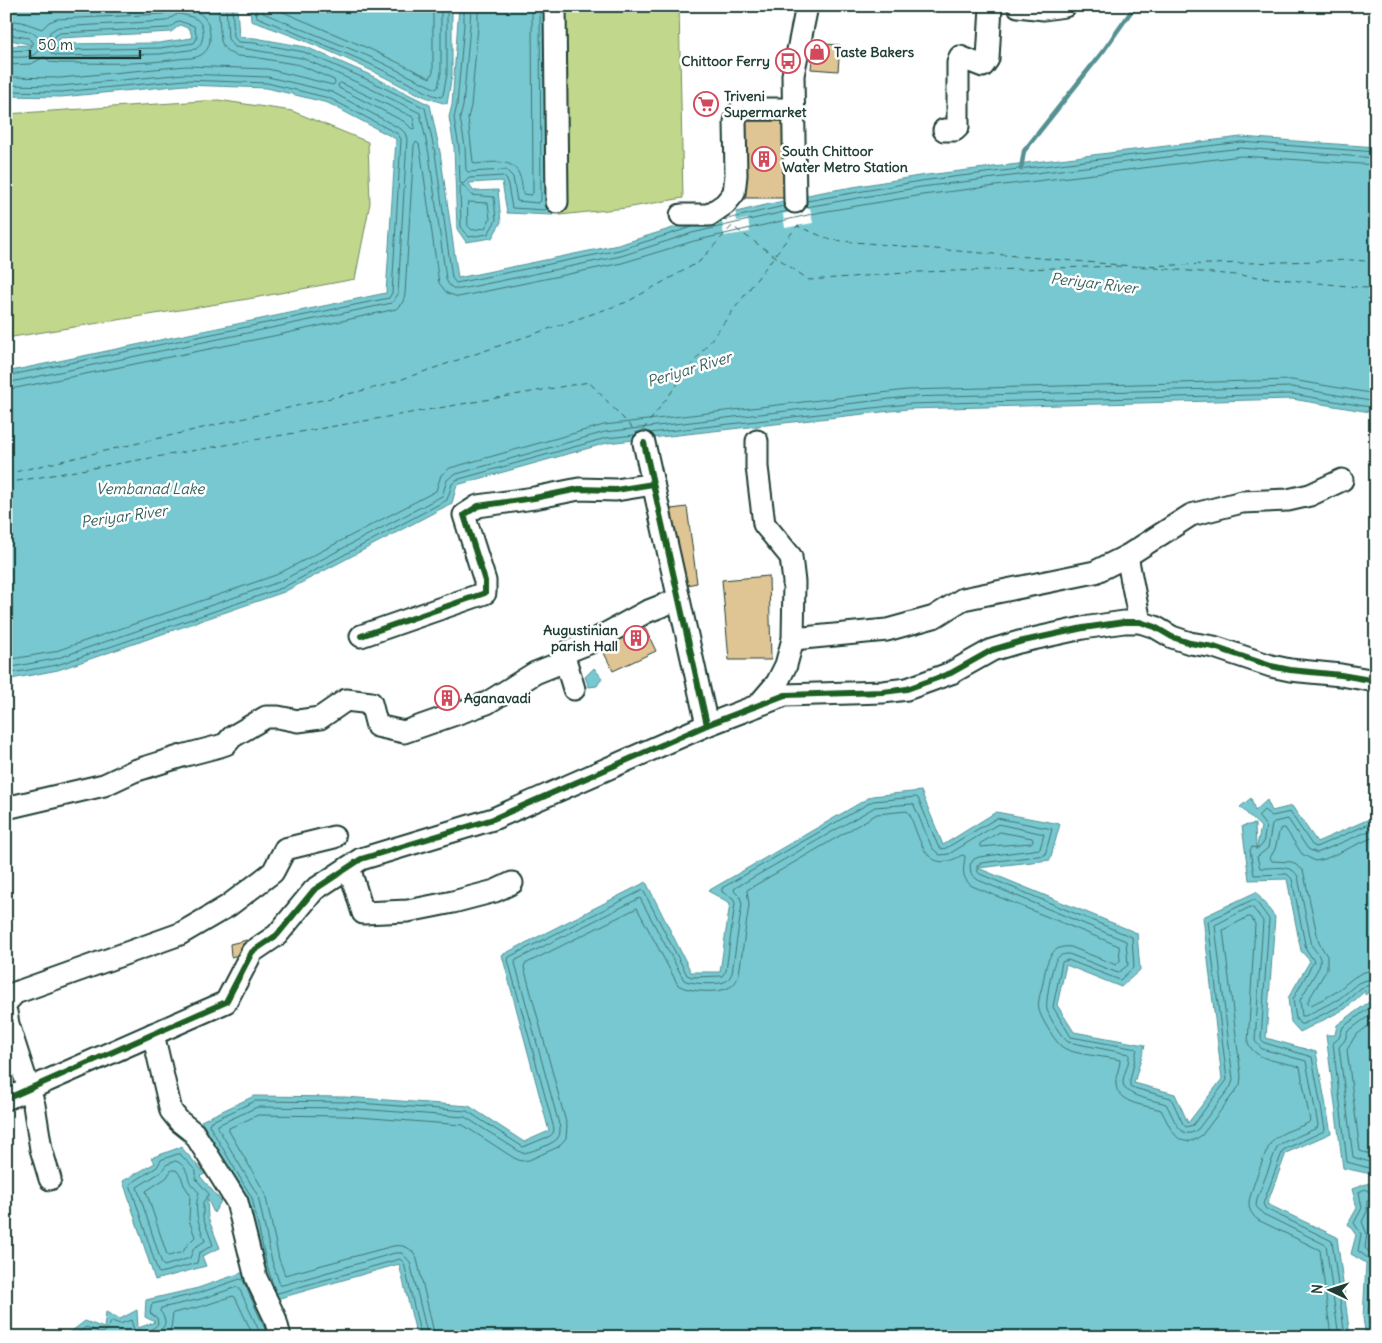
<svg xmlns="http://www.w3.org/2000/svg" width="1382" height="1343" font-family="Delius,sans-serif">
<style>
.green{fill:#c1d78c;stroke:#708a60}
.water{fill:#77c8d0;stroke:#549092;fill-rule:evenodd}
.pier{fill:#fff}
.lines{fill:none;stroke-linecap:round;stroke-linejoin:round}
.shore{stroke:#427572;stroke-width:1}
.stream{stroke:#549092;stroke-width:4.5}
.ferry{stroke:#35605b;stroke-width:1;stroke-dasharray:6 5;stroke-linecap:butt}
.building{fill:#dfc494;stroke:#1f3d34}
.minor-casing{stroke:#1f3d34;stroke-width:25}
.minor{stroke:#fff;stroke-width:21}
.cycleway-casing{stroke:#fff;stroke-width:9}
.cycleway{stroke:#1b5e20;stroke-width:6}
.labels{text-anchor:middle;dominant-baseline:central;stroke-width:5;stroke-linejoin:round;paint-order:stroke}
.poi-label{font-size:14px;font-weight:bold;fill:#1f3d34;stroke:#fff;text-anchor:start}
.water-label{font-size:15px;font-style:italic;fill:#35605b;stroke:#fff}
</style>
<rect width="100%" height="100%" fill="#fff"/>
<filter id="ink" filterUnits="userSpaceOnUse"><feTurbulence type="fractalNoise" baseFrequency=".02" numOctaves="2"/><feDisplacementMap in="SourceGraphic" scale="10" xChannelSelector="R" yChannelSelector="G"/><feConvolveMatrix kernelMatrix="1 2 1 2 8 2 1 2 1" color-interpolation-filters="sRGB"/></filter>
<g filter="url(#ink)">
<g class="green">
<polygon points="561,6 679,6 683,198 626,208 560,215"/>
<polygon points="218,100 292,111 368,142 370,203 355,279 248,299 6,338 6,114"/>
</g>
<g class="water">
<path d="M6,6H237L239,37L255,38L306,47L368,74L430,105L440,152L458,278L618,245L689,223L817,193L919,176L1241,137L1376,147V413L1292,399L908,409L607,443L457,485L452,503L284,592L58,670L6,680V372L386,293L396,139L328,103L267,88L185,85L61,97L6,96V46L33,45L6,39ZM180,25L190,29L192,38L159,43L58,44L60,38L171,32Z"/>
<path d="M250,6H452V74L447,104C418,97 392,80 366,68C328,50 290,34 251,21Z"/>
<polygon points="459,6 551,6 553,215 507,213 502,181 469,183 473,191 498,190 501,222 492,238 466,242 457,229 454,147 449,117 452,105"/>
<polygon points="594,668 602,678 597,686 589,687 585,677"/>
<polygon points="921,791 943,845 996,812 1060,824 1050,860 978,868 1137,933 1140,970 1121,987 1066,965 1057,1005 1074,1032 1145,1045 1134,1083 1175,1094 1188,1123 1222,1079 1203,917 1256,892 1275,917 1266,1038 1316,1052 1331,1133 1286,1153 1267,1204 1337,1237 1350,1337 417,1337 399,1264 273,1300 261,1264 248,1200 201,1121 254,1096 345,1097 469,1106 524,1142 549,1131 502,955 646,882 691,972 720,972 730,903 708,891 872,796"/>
<polygon points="1251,798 1255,811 1267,800 1272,811 1292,806 1317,842 1376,816 1376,987 1365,995 1365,991 1345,1009 1300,1032 1291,1022 1288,998 1310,961 1301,951 1287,879 1249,880 1242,826 1255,824 1256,850 1261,827 1240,807"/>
<polygon points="1376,997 1376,1175 1343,1168 1326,1035 1335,1035 1337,1025"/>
<polygon points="181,1147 205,1174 200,1176 221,1201 214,1213 207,1198 208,1218 220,1248 202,1256 206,1266 155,1280 123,1181 155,1163 151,1158"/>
<polygon points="1369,1183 1372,1189 1376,1186 1376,1337 1366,1337 1363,1318 1366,1263 1351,1254 1356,1235 1348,1224 1357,1208 1352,1189"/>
<polygon points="244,1272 275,1337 69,1337 68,1334 85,1321 104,1328 106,1312 120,1319 137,1310 138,1328 155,1322 145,1317 146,1300 198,1288"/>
</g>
<g class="pier">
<polygon points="801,195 803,209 810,208 813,223 785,228 783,214 791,212 789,197"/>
<polygon points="735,209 737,221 748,219 750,232 724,236 721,213"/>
</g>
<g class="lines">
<g class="shore">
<path d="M226,6L228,39L235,47L302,58L363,85L420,113L429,154L446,279C449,287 454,290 461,289L621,256L692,233L788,211"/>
<polyline points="232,6 234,37 238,42 255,43 304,52 366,79 425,108 435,153 452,278 456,283 619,250 692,227"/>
<polyline points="255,6 257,17 366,62 433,95 441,97 443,95 447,74 447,6"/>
<polyline points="261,6 263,13 368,56 436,89 438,87 441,73 441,6"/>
<polyline points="269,6 372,50 430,78 433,72 433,6"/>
<polyline points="464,6 464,24 457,105 454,118 459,147 460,183 463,184 469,178 503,176 507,180 512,208 545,210 547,208"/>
<polyline points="471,6 470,25 463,106 460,118 465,146 466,170 468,172 506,170 513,177 517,201 538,203 541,201 540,6"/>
<path d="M478,6V26L471,106L468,118L473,162L475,164C490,163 512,157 519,174C522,180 522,187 523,194L531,195L533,193L532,6"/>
<path d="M179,14C184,15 191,16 196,19C206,25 205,42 196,49L160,54L59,56L52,54L47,47L50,32L58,27L166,21L174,16Z"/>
<path d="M6,20L22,22L42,29L49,22L57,19L163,14C173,7 180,6 192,10C201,13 207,18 209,28C211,38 211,49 201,55C194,59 185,58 178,59C139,65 98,63 59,63L51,62L44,57L31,64L6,65"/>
<polygon points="179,21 194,26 197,38 194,43 160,48 60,50 55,48 53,44 55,36 60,33 169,28"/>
<path d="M6,28C17,28 45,30 39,48C38,52 35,55 31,56C24,58 14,57 6,57"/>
<polyline points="6,34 29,38 33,44 29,50 6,51"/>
<polyline points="6,77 60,78 186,66 268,69 333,85 335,83 334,80 300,65 253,57 237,56 230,53 224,48 221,41 218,6"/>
<polygon points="341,83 413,117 415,128 412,129 405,122 339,88 338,85"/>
<polyline points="6,85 60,86 184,74 268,77 332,92 401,129 405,133 407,139 398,294 392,303 6,383"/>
<polyline points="6,91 61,92 185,80 267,83 329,98 398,134 401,139 392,293 389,298 6,376"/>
<polygon points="462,185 464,186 471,195 494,197 496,220 488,234 469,237 461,227 460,187"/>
<polyline points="807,201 920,181 1241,142 1376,152"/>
<polygon points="468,202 488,203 490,219 485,228 472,230 468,226"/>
<polyline points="806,207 921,187 1241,148 1376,158"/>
<polyline points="723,220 784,206"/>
<polyline points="6,390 278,335 396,309 403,302 405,294 414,145 416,142 419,144 421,155 439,283 447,293 458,297 622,263 694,241 821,212 922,195 1241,156 1376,165"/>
<polyline points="650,433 908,404 1292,394 1376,408"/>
<polyline points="6,660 53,652 276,575 436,491 441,475 450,468 604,425 907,390 1292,380 1376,394"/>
<polyline points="6,668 55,659 279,582 442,496 447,480 453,475 605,432 907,397 1292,387 1376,402"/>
<polyline points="6,674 57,665 282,588 447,500 452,484 456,480 606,438 635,435"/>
<polyline points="1376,821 1316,847 1312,845 1290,812 1272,816 1264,810 1258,816 1266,826 1263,844 1259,848 1252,847 1250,850 1254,875 1287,874 1292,879 1306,949 1314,961 1293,999 1296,1019 1300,1024 1303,1024 1342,1005 1361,988 1376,983"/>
<path d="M1376,828L1317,853L1308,849L1288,819L1274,822L1272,824L1268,848L1257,857L1260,868C1273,869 1292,863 1298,877L1312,946C1317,953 1323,958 1319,967L1300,1000L1302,1016H1305L1339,999L1358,983L1376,977"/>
<polygon points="1000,832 1032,838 1033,841 1031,843 980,847 980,844"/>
<path d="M1376,836L1325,859L1315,861L1302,854L1285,828H1282L1280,829L1275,849L1270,858L1272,861L1292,862L1303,870L1319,943L1327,956V969L1308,1001V1004L1311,1005C1319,1001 1328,997 1336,992C1348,983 1358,970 1376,970"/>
<polyline points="1376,1003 1343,1027 1339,1038 1333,1043 1347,1162 1376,1170"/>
<polyline points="1376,1011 1348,1031 1345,1040 1339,1047 1353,1157 1376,1164"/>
<polyline points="1376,1020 1355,1036 1347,1050 1360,1151 1376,1156"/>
<polygon points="178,1154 180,1154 196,1171 196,1179 209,1194 203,1202 203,1218 213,1245 199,1253 197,1263 160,1273 158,1272 130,1184 157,1167 161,1160"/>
<path d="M176,1161C189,1167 186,1175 191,1184C194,1187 197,1190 199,1193C193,1211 199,1224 205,1241L194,1248L190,1258L164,1266L162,1264L137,1187L161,1172L166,1165Z"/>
<polygon points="172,1170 176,1170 181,1176 184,1185 190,1194 189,1220 195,1237 187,1245 183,1252 169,1256 167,1255 146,1191 166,1178"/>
<polyline points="1376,1199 1367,1201 1367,1211 1362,1222 1367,1234 1365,1248 1376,1258"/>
<polyline points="275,1291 266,1262 252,1198 209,1125 210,1122 255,1101 345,1102 467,1111 523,1147 550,1136 553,1133 554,1129 508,960 509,957 643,890 687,975 692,977 722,976 726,971 735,903 733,898 722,892 722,888 873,801 916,797 918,798 938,846 942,849 946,848 997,818 1052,829 1045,855 981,863 977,866 977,871 980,874 1132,937 1134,967 1120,980 1068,960 1062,962 1053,1007 1071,1037 1137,1049 1130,1081 1130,1086 1134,1088 1171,1098 1183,1124 1186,1127 1193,1125 1227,1080 1208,921 1252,900 1255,900 1269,919 1261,1039 1265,1043 1312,1057 1325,1129 1324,1131 1283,1150 1263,1204 1266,1209 1332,1241 1345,1337"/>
<polyline points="276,1292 278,1293 400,1259 404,1263 421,1337"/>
<path d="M73,1337L86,1327L101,1333L105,1332L112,1321L120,1324L131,1320L134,1330C140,1335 153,1330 158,1324L157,1318L150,1313L152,1304L199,1293L240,1279L243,1280L266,1331"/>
<path d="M147,1337C160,1332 172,1326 160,1311L161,1308L201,1299L237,1287L239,1288L262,1337"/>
<polyline points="165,1337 171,1328 173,1313 203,1306 233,1296 235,1297 254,1337"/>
<path d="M428,1337L410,1262L402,1253H395L283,1285H280L272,1261L258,1196L218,1128V1125L257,1107L345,1108L465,1117L522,1153C529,1153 551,1145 557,1139C560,1136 560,1132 560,1128L515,963L516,960L640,898L684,980C690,984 716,985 724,982C729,980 730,977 732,973L742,904L740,897L734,891L735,888L875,807L912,804L914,805L932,848L940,855L949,854L998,824L1044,834L1040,849L979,857L974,859L970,865L971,874L978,880L1126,941L1128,965L1118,973L1069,954C1064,954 1059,955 1056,960C1052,966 1045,1003 1047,1010C1050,1018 1061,1037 1068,1042L1129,1054C1130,1063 1124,1072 1123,1081C1122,1097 1155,1100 1166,1104C1173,1115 1180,1144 1198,1129L1231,1086L1233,1080L1215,925L1250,907L1253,908L1263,921L1255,1041L1262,1049L1306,1061L1318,1125L1317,1128L1282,1143L1277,1147L1257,1199L1256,1206L1263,1214L1326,1245L1339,1337"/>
<path d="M435,1337L417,1259C413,1249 405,1244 393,1246L285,1275L279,1259L265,1193L229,1131V1128L258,1115L345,1116L463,1125L514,1158L521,1161L529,1160L558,1147L566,1138L567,1126L524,967L525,964L637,908L678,985C688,992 720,994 730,987C735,984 737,980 739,974L749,905L747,890L877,814L907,811L909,813C921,840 925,877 962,855L965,856C964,868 960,877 972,886L1119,946L1120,961L1116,965L1071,947C1048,944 1046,966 1043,983C1041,992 1037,1002 1039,1010C1041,1018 1054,1040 1061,1046C1071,1055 1105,1056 1120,1060C1120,1068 1115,1076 1116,1084C1117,1104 1146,1105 1161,1110C1170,1126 1178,1154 1202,1135L1240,1085L1241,1076L1223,930L1248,917H1251L1255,924L1248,1043C1256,1062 1283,1061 1300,1067L1310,1121L1308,1123C1298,1128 1281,1132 1273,1140C1267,1146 1249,1195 1249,1203C1249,1210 1252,1215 1258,1220L1320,1250L1331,1337"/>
<polyline points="1371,1337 1368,1317 1371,1262 1368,1258 1358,1251 1361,1234 1354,1223 1362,1208 1359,1192 1365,1189 1371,1193 1376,1193"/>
</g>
<polyline class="stream" points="1021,169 1024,151 1104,50 1135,6"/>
<g class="ferry">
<polyline points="1139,266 1354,260 1376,262"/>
<polyline points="6,474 382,386 627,302 699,262 732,226 809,280 919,272 1123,266"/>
<polyline points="6,483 589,382 639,435 797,226 831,240 1271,278 1376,289"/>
</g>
</g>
<g class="building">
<polygon points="823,44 840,45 838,71 811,69 813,48 822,48"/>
<polygon points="743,121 784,121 785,198 743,198"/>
<polygon points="687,507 697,583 682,586 671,509"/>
<polygon points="769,576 771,660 729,660 722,580"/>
<polygon points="644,626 656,651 613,671 602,649"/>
<polygon points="452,689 456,701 442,708 437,696"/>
<polygon points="247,940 250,952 231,957 230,944"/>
</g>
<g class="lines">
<defs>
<g id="minor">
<polyline points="555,6 557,202"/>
<polyline points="1018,6 1044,9 1065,6"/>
<polyline points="944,130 955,130 958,127 958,63 960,57 983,66 988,59 991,6"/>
<polyline points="795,202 793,75 807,6"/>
<polyline points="681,215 709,215 725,204 734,193 736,175 735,122 737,114 742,109 794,109"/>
<polyline points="757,441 757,467 764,524 791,557 794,582 793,639 786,665 777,683 759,704"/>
<polyline points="1127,556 1140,622"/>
<polyline points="361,636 485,593 485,581 464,515 478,506 534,498 579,489 616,490 653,484"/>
<polyline points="793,639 887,630 934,617 963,599 1095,572 1127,556 1191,515 1242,502 1288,500 1310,495 1342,480"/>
<polyline points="574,689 564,656 569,651 589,643 646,612 679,599"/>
<polyline points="707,725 785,695 883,692 907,689 951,673 992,650 1019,642 1083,628 1124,622 1140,622 1155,627 1172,637 1190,643 1214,647 1271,666 1290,670 1341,675 1376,681"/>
<polyline points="6,808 104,785 134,771 182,756 220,746 226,744 232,737 266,717 278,717 298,721 320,718 346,700 371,703 377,726 404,732 487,703 535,673 565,661"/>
<polyline points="349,867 363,913 408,911 453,902 495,891 512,883"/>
<polyline points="6,1003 15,993 180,934 228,906 273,872 285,849 334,837"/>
<polyline points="6,1012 8,1024 34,1105 41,1149 50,1179"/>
<polyline points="153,1034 171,1111 179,1121 194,1133 237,1202 256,1278 275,1318 280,1337"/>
<polyline points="6,1099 226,1002 252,952 277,935 314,890 361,859 493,819 707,725 644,443"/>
</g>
</defs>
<use href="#minor" class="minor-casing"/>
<use href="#minor" class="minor"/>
<defs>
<g id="cycleway">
<polyline points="361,636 485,593 485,581 464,515 478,506 534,498 579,489 616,490 653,484"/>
<polyline points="707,725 785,695 883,692 907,689 951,673 992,650 1019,642 1083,628 1124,622 1140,622 1155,627 1172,637 1190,643 1214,647 1271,666 1290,670 1341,675 1376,681"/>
<polyline points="6,1099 226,1002 252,952 277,935 314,890 361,859 493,819 707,725 644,443"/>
</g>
</defs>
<use href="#cycleway" class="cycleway-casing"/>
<use href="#cycleway" class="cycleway"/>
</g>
</g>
<defs>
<symbol id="shop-ring" viewBox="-11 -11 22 22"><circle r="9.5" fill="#fff" stroke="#d1495b" stroke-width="1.5"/><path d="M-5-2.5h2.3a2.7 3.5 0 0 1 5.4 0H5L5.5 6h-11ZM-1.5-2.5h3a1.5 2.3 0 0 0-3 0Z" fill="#d1495b"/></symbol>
<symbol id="bus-ring" viewBox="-11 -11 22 22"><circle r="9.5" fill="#fff" stroke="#d1495b" stroke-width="1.5"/><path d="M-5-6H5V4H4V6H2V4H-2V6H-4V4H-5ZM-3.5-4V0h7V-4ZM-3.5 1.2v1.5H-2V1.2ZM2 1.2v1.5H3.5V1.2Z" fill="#d1495b"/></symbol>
<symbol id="supermarket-ring" viewBox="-11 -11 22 22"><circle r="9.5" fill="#fff" stroke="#d1495b" stroke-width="1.5"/><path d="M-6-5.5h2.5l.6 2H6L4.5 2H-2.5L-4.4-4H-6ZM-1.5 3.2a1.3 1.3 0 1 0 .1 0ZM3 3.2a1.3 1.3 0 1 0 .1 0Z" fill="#d1495b"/></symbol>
<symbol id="building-ring" viewBox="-11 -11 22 22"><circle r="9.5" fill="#fff" stroke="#d1495b" stroke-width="1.5"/><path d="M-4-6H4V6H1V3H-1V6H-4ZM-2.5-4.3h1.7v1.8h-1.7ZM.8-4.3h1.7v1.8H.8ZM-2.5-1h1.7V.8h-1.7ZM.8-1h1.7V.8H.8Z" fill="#d1495b"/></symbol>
</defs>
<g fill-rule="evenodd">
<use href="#shop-ring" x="803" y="38" width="28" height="28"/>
<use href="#bus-ring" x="774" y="47" width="28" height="28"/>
<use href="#supermarket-ring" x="692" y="90" width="28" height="28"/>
<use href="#building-ring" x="750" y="145" width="28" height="28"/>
<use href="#building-ring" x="622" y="624" width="28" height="28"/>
<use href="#building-ring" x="433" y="684" width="28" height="28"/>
</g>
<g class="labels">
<g class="poi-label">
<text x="834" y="52">Taste Bakers</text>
<text x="770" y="61" text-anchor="end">Chittoor Ferry</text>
<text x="724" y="96">Triveni<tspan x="724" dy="16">Supermarket</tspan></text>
<text x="782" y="151">South Chittoor<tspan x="782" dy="16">Water Metro Station</tspan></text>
<text x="618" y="630" text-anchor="end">Augustinian<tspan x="618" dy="16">parish Hall</tspan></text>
<text x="464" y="698">Aganavadi</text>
</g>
<g class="water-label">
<text transform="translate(1094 283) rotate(7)">Periyar River</text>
<text transform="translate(689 369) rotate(-17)">Periyar River</text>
<text x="150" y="488">Vembanad Lake</text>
<text transform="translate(124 516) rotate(-8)">Periyar River</text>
</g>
</g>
<rect width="1382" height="1343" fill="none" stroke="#fff" stroke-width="25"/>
<rect x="12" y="12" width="1357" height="1318" fill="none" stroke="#1f3d34" stroke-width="2" filter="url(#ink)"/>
<g transform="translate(1330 1290) rotate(274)" stroke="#ffffff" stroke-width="4" paint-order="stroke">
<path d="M0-4L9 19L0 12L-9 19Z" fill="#1f3d34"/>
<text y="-8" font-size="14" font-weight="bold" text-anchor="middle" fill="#1f3d34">N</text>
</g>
<path d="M30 50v8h110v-8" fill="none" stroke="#1f3d34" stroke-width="2.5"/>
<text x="38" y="50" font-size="15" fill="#1f3d34" stroke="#ffffff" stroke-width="4" paint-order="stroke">50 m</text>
</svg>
